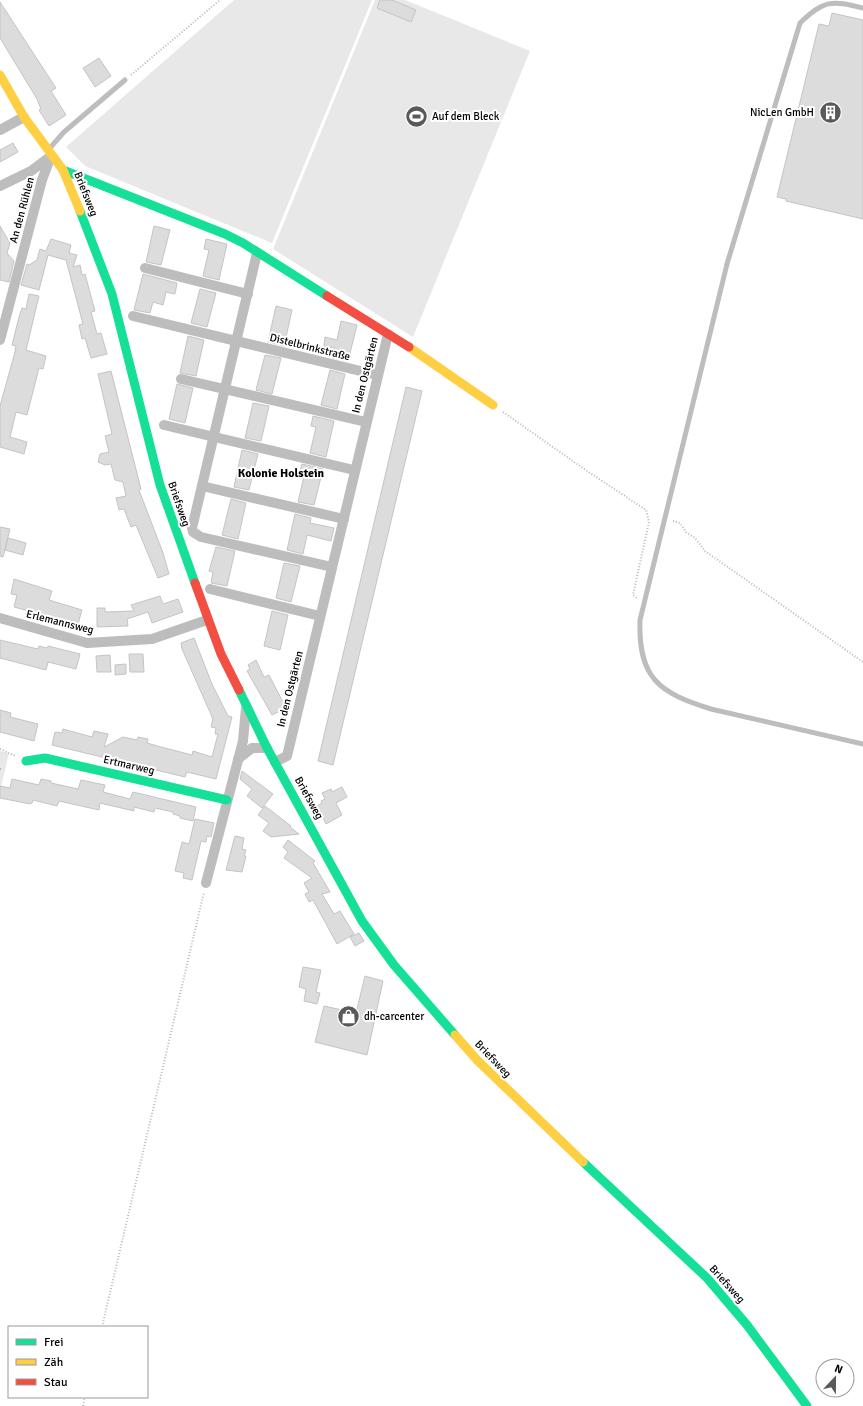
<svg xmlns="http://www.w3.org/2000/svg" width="863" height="1406" font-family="Signika,sans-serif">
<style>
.green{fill:#e8e8e8}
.building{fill:#dcdcdc;stroke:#c4c4c4}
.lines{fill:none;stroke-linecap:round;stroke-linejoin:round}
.path{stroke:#b8b8b8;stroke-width:2;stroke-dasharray:1 2;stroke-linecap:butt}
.lane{stroke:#bdbdbd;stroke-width:5}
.street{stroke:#bdbdbd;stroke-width:10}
.fast{stroke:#16e098;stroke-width:9}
.slow{stroke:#ffcf43;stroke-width:9}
.jam{stroke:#f24e42;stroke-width:9}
.labels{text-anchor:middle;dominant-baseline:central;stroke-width:4;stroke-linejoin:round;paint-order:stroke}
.poi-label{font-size:11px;fill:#000;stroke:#fff;text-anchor:start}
.street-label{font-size:11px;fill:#000;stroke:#fff}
.neighbourhood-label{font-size:12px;font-weight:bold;fill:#000;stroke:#fff}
</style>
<rect width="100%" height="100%" fill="#fff"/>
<g class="green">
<polygon points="234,0 372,0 272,243 85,166 66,147"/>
<polygon points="375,0 405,0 530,51 413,337 273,249"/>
<polygon points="0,751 9,753 0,791"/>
</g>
<g class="building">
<polygon points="380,0 392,0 416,10 411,22 377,8"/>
<polygon points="0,2 56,88 51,91 66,115 49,126 39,110 41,109 37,99 0,38"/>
<polygon points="832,13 863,20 863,219 786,201 786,199 777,197 819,24 829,26"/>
<polygon points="99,58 111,76 95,87 83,68"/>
<polygon points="13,143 18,152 0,162 0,150"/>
<polygon points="0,226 10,243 7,253 14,261 9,282 0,280"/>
<polygon points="154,226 170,230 161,265 146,262"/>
<polygon points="51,239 71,245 69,253 77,255 73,267 80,265 82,275 85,274 95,311 91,312 97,334 101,333 107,354 91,358 85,338 82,339 79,325 83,324 66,260 48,255 39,290 21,285 27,264 29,265 37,260 40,249 46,251"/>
<polygon points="206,239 227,244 219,280 203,276 209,250 204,249"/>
<polygon points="143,274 177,283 175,294 166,292 163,305 153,302 150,313 134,310"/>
<polygon points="200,289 216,293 207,327 191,323"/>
<polygon points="29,294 39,296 26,350 46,356 43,369 39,368 27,415 16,412 10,437 27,442 24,454 0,447 0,406 15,352 16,346 12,345 19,317 22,308 26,309"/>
<polygon points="276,306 292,310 284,346 268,342"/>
<polygon points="341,321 357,325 348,361 332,358 335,348 324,346 325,337 337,340"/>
<polygon points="188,336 204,340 196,376 180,373"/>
<polygon points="265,355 281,358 272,394 256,390"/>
<polygon points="330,370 345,374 337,409 321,405"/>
<polygon points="111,371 141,489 139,490 163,553 169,574 158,578 136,525 131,527 124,509 119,510 116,498 126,496 123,482 115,480 111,464 105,465 98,462 100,454 109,452 105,436 112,434 98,374"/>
<polygon points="177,384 193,388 185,423 169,419"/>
<polygon points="406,387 422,391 333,765 318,761"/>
<polygon points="253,403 269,406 261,441 245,438"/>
<polygon points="313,416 334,421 326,457 310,453 316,427 311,426"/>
<polygon points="242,450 258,454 249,490 234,487"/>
<polygon points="302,464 323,469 314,505 298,502 304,476 299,475"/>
<polygon points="231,499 246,503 238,539 222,535"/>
<polygon points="295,514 311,518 310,523 334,528 331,541 307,535 303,554 287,550"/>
<polygon points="0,527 10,529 3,557 0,556"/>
<polygon points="8,538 26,543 23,555 5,550"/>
<polygon points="216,547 235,551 227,586 211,583 213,572 209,571"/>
<polygon points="284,563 300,566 291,602 276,598"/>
<polygon points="14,579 52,591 49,600 82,610 78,624 14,607 17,595 11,594"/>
<polygon points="160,596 163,604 178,599 183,612 152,623 148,612 127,619 128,626 97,627 97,608 105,608 105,612 134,611 131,605"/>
<polygon points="272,611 288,615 280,650 264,646"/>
<polygon points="194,638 212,684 228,716 232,717 216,779 187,772 185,777 52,745 55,732 62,733 63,729 92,737 94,731 108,734 104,747 123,737 137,740 138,737 148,739 147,743 161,747 192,755 193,751 212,757 218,734 215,734 216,728 211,727 213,719 182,649 181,643"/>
<polygon points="0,640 38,649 39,646 47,648 48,646 80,654 76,669 48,662 46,670 0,658"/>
<polygon points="129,654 143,654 144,672 130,672"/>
<polygon points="110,655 111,672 97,672 96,656"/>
<polygon points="256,660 264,677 269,675 286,708 272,715 247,671 250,669 248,665"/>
<polygon points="126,664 126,674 115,675 115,665"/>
<polygon points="0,710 11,713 10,717 38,724 34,741 0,732"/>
<polygon points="242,771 273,794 262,808 247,796 252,789 240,779"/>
<polygon points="12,779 39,785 41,779 51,781 51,783 78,789 81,780 105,785 103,792 130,799 133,792 196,807 193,821 180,818 180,816 173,814 173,812 155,808 154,812 134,807 134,811 100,803 99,810 59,801 57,806 33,800 32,803 30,804 0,798 0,786 10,788"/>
<polygon points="342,787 347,797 336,803 342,815 326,824 317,806 322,803 321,801 325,799 322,793 331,789 332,792"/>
<polygon points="265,806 291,826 290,827 299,834 271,837 263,831 269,823 258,815"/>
<polygon points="195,819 214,823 211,837 207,836 206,842 201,841 192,880 183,878 184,873 175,871 182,842 189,844"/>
<polygon points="235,836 244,838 242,849 246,850 244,856 246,856 242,872 226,870"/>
<polygon points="288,840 315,861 313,863 330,892 322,894 334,914 340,911 354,934 337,944 313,900 309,902 305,894 309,892 304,883 312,878 284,858 288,852 283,847"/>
<polygon points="359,933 364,941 355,946 350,937"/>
<polygon points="303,967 321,970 316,992 320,993 317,1004 304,1001 306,989 299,987"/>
<polygon points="365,976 383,981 367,1055 315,1042 324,1006 356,1013"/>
</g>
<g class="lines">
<g class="path">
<polyline points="131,75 220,0"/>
<polyline points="503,412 587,471 646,510 649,522 633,595 638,599"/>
<polyline points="673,521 680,523 686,532 695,538 705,551 863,662"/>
<polyline points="0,749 16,756"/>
<polyline points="0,769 2,769"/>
<polyline points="102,1327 204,892"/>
<polyline points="83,1406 85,1397"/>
</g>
<g class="lane">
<path d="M863,8C831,0 824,0 800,23L727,264L640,620C638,678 659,693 711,709L863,744"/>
<polyline points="49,149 64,132 125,80"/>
</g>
<g class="street">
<polyline points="0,130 24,117"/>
<polyline points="0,186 31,171 51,156"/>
<polyline points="257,253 192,528 193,532 201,537 332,567"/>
<polyline points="145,268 248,294"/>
<polyline points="133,316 377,375"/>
<polyline points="0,340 42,180 51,156"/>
<polyline points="181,379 366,422"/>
<polyline points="164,425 354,470"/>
<polyline points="202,486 344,519"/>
<polyline points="210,589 320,616"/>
<polyline points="0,618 87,643 152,639 207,620"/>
<polyline points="238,759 252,748 267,748"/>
<polyline points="275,762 287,756 388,334"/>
<polyline points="206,883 243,741 246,708"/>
</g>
<g class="fast">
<polyline points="63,170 225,234 243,243 327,296"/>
<polyline points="80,211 112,294 160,485 195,583"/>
<polyline points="239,690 267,748 362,921 394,965 455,1035"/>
<polyline points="26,761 45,758 227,800"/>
<polyline points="583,1162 707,1278 747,1325 807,1406"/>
</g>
<g class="slow">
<polyline points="0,75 24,117 63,170 80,211"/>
<polyline points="409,347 493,405"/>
<polyline points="455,1035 477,1060 583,1162"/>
</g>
<g class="jam">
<polyline points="327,296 409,347"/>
<polyline points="195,583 221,654 239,690"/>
</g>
</g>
<defs>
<symbol id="building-disc" viewBox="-11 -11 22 22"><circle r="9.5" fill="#595959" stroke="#fff"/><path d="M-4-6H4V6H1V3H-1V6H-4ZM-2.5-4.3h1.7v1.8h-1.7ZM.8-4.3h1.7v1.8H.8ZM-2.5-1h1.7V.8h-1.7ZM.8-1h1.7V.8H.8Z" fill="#fff"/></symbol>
<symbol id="stadium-disc" viewBox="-11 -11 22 22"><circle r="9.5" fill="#595959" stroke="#fff"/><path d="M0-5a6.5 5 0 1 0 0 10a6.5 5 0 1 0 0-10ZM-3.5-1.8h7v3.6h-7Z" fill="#fff"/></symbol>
<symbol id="shop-disc" viewBox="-11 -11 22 22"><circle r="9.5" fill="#595959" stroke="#fff"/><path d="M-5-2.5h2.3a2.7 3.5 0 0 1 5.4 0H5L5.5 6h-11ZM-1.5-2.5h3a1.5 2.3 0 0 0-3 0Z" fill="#fff"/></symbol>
</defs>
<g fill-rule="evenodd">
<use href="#building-disc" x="818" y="100" width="25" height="25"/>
<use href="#stadium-disc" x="404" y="104" width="25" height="25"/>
<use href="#shop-disc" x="336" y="1004" width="25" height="25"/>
</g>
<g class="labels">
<g class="poi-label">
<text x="814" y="112" text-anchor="end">NicLen GmbH</text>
<text x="432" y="116">Auf dem Bleck</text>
<text x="364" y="1016">dh-carcenter</text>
</g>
<g class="street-label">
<text transform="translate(86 194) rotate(68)">Briefsweg</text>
<text transform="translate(22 210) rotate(-75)">An den Rühlen</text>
<text transform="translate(310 347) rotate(14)">Distelbrinkstraße</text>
<text transform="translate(365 375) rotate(-76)">In den Ostgärten</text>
<text transform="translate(179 504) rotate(71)">Briefsweg</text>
<text transform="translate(60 622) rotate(14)">Erlemannsweg</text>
<text transform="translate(290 689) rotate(-76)">In den Ostgärten</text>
<text transform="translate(129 765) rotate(13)">Ertmarweg</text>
<text transform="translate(309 798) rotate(61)">Briefsweg</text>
<text transform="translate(493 1059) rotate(46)">Briefsweg</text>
<text transform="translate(727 1284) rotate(48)">Briefsweg</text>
</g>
<g class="neighbourhood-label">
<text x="281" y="473">Kolonie Holstein</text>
</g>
</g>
<rect x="8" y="1326" width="140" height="72" fill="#ffffff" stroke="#999999"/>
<rect x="16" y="1339" width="20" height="6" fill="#16e098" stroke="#999999"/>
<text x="44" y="1346" font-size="12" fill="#000000">Frei</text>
<rect x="16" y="1359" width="20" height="6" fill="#ffcf43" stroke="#999999"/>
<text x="44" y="1366" font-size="12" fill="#000000">Zäh</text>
<rect x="16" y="1379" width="20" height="6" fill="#f24e42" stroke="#999999"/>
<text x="44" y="1386" font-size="12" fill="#000000">Stau</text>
<g transform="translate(835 1378) rotate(22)"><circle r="19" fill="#ffffff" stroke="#999999"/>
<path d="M0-3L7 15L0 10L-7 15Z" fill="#595959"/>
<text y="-6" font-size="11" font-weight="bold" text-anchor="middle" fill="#000000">N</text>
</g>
</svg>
